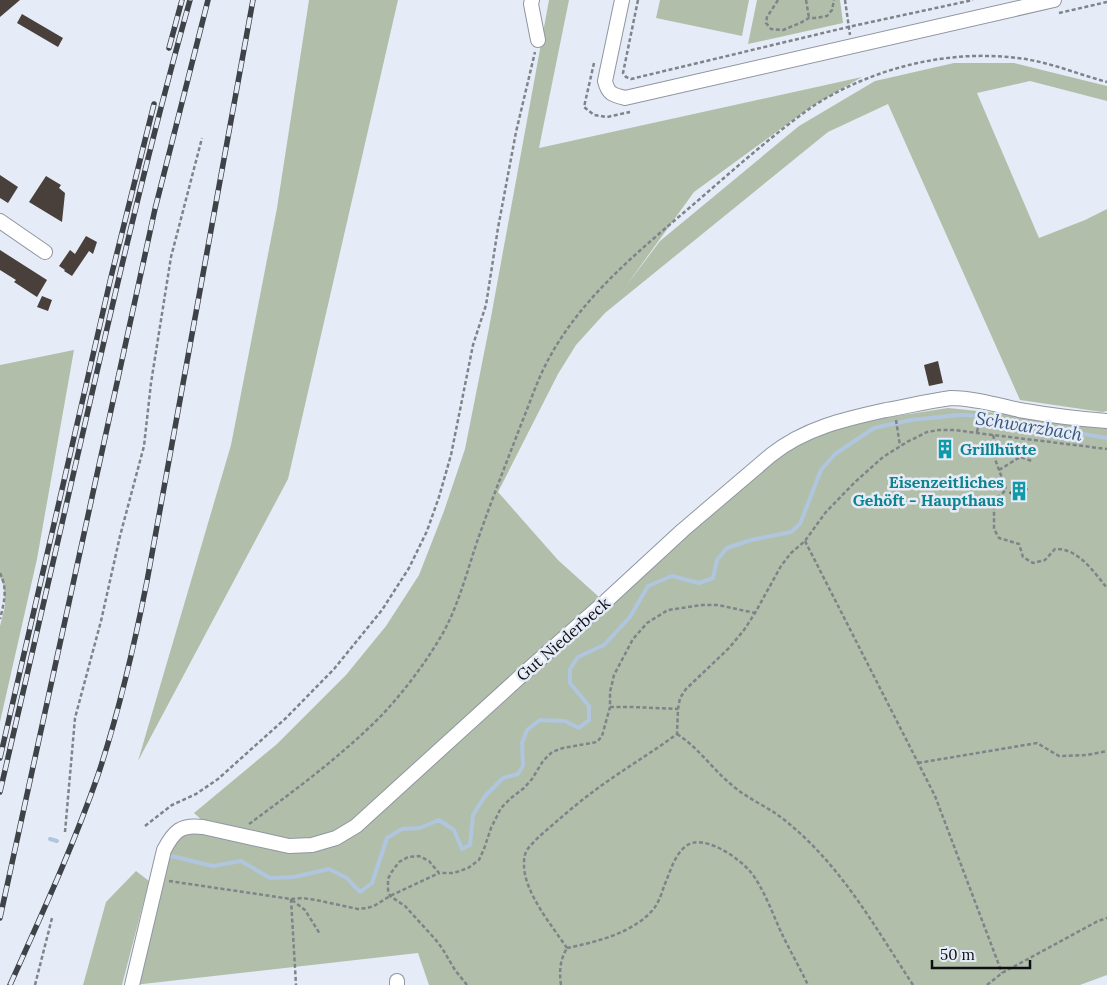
<svg xmlns="http://www.w3.org/2000/svg" width="1107" height="985" font-family="Lora,serif">
<style>
.green{fill:#b1bfaa}
.lines{fill:none;stroke-linecap:round;stroke-linejoin:round}
.stream{stroke:#b0c5de;stroke-width:4}
.building{fill:#493f3b}
.minor-casing{stroke:#9096a0;stroke-width:16}
.path{stroke:#7f838a;stroke-width:2.5;stroke-dasharray:4 2.5;stroke-linecap:butt}
.minor{stroke:#fff;stroke-width:14}
.rail-casing{stroke:#3f4247;stroke-width:5.5}
.rail{stroke:#e6ecf7;stroke-width:4;stroke-dasharray:11;stroke-linecap:butt}
.labels{text-anchor:middle;dominant-baseline:central;stroke-width:5;stroke-linejoin:round;paint-order:stroke}
.culture-label{font-size:16px;font-weight:bold;fill:#0d838f;stroke:#e6ecf7;text-anchor:start}
.street-label{font-size:16px;fill:#0d0f12;stroke:#e6ecf7}
.water-label{font-size:18px;font-style:italic;fill:#37587d;stroke:#e6ecf7}
</style>
<rect width="100%" height="100%" fill="#e6ecf7"/>
<g class="green">
<polygon points="309,0 398,0 288,479 138,761 231,445 277,208"/>
<polygon points="549,0 569,0 539,148 862,77 812,106 694,192 626,286 660,241 799,126 875,81 954,63 1014,63 1107,86 1107,101 1030,81 977,93 1039,238 1085,220 1107,209 1107,411 1102,412 1020,400 888,104 828,132 605,313 576,345 558,374 498,492 558,560 599,597 517,674 351,826 334,835 290,842 205,823 194,813 277,744 346,675 386,626 419,575 444,511 465,449 489,328"/>
<polygon points="660,0 749,0 742,36 656,18"/>
<polygon points="757,0 840,0 843,23 748,44"/>
<polygon points="74,350 37,559 0,722 0,626 5,606 4,586 0,577 0,365"/>
<polygon points="948,408 1107,424 1107,975 1080,985 429,985 418,953 134,985 168,851 182,834 204,831 289,848 337,840 687,534 798,441 850,423"/>
<polygon points="136,871 149,881 122,985 83,985 106,902"/>
</g>
<g class="lines">
<g class="stream">
<polyline points="50,839 57,841"/>
<polyline points="171,856 213,866 241,861 270,878 294,877 329,869 347,878 360,892 372,883 387,838 402,829 420,828 439,820 454,830 462,849 470,845 473,815 485,796 503,778 518,774 523,766 522,743 527,730 540,720 565,721 579,728 589,720 589,706 570,683 570,669 578,657 604,645 630,617 648,586 672,576 699,583 713,578 717,560 727,548 751,540 791,532 800,524 821,470 835,454 874,428 911,420 959,415 969,415 1107,438"/>
</g>
</g>
<g class="building">
<polygon points="0,0 20,0 0,17"/>
<polygon points="22,14 63,38 58,47 17,23"/>
<polygon points="0,175 18,187 8,203 0,198"/>
<polygon points="46,176 61,185 59,188 65,193 62,222 29,202"/>
<polygon points="86,236 97,242 93,254 89,251 72,276 64,271 65,270 59,266 70,250 75,254"/>
<polygon points="0,250 47,280 37,297 14,282 16,280 0,270"/>
<polygon points="42,296 52,300 48,311 37,307"/>
<polygon points="938,361 943,383 929,386 924,365"/>
<polygon points="944,442 950,444 952,451 947,455 940,453 939,447"/>
<polygon points="1019,482 1028,489 1019,501 1009,493"/>
</g>
<g class="lines">
<defs>
<g id="minor">
<polyline points="532,0 531,4 538,40"/>
<path d="M622,0L605,81C608,94 613,95 625,98L1054,0"/>
<polyline points="0,221 45,252"/>
<polyline points="397,981 397,985"/>
<path d="M132,985L164,850C174,831 181,824 203,827L289,846L312,845L336,838L356,826L522,675L606,601L683,530L771,455C805,428 845,419 886,410C908,406 929,401 951,398C974,398 997,405 1019,410C1048,415 1078,419 1107,421"/>
</g>
</defs>
<use href="#minor" class="minor-casing"/>
<g class="path">
<polyline points="638,0 623,73 626,77 631,79 848,27 973,0"/>
<polyline points="778,0 767,17 766,23 771,29 783,30 800,23 809,18 815,18 827,16 832,10 834,0"/>
<polyline points="806,0 809,18"/>
<polyline points="845,0 850,35"/>
<polyline points="1059,13 1107,2"/>
<polyline points="594,63 584,107 594,115 607,117 630,112"/>
<polyline points="896,420 900,446"/>
<polyline points="977,432 981,413"/>
<path d="M993,435L996,446L995,459L1006,489L1003,493L994,500V529L999,538L1019,544L1023,557L1033,563L1045,560L1055,549C1078,548 1094,572 1107,588"/>
<polyline points="999,470 1020,457 1032,461"/>
<polyline points="805,541 935,796 1002,973"/>
<path d="M0,573C8,589 4,603 0,619"/>
<polyline points="610,707 633,707 678,709"/>
<path d="M677,734C699,748 713,770 733,786C746,797 761,804 775,813C784,819 793,827 802,835C848,878 879,933 913,985"/>
<polyline points="918,763 1037,743 1059,756 1087,755 1107,751"/>
<path d="M249,824C294,791 340,757 380,717C401,695 421,669 437,643C457,612 466,574 478,539C492,499 507,461 522,422C529,405 535,387 543,370C575,303 633,256 688,209C722,180 754,151 789,124C802,114 815,104 830,96C886,65 953,50 1017,58C1047,61 1077,74 1107,82"/>
<polyline points="145,826 172,805 196,794 218,779 286,718 334,669 382,610 409,568 427,531 439,497 451,455 473,345 486,305 498,228 516,132 535,52"/>
<polyline points="65,832 75,718 101,621 120,536 144,446 151,383 171,257 202,138"/>
<polyline points="169,881 291,899 302,898 316,900 358,909 367,908 374,906 390,896 439,873"/>
<polyline points="291,899 296,985"/>
<polyline points="292,900 305,910 320,934"/>
<path d="M567,948C552,926 524,892 524,865C524,860 524,855 527,850C535,839 547,830 557,821C572,808 588,795 605,783C629,766 654,751 677,734L678,709L680,698L686,689L729,648L744,630L755,613L781,566L791,553L805,541L825,513L855,482L883,457L907,442L927,432L939,430H955L977,433L1107,449"/>
<path d="M567,948C596,942 637,932 655,907C659,901 662,893 664,886C670,873 674,855 686,846C703,833 737,857 749,870C763,886 773,915 782,934C790,951 800,968 808,985"/>
<polyline points="35,985 52,918"/>
<polyline points="467,985 455,970 442,948 435,939 405,906 390,896 388,890 388,879 391,873 399,862 408,857 419,856 429,861 439,873 454,873 468,868 479,860 484,849 491,828 501,808 511,798 524,788 532,779 543,761 552,752 563,748 597,742 602,736 610,707 610,692 614,675 633,639 647,623 668,610 702,605 718,605 755,613"/>
<path d="M561,985C559,971 560,960 567,948"/>
<polyline points="987,985 1002,973 1098,921 1107,918"/>
</g>
<use href="#minor" class="minor"/>
<defs>
<g id="rail">
<polyline points="169,48 182,0"/>
<polyline points="0,758 111,277 154,104"/>
<path d="M0,792C27,675 54,558 81,441C115,293 149,146 190,0"/>
<polyline points="0,918 155,209 208,0"/>
<path d="M10,985C41,916 73,847 98,775C119,712 134,647 147,581L253,0"/>
</g>
</defs>
<use href="#rail" class="rail-casing"/>
<use href="#rail" class="rail"/>
</g>
<defs>
<symbol id="building-bare" viewBox="-9 -9 18 18"><path d="M-4-6H4V6H1V3H-1V6H-4ZM-2.5-4.3h1.7v1.8h-1.7ZM.8-4.3h1.7v1.8H.8ZM-2.5-1h1.7V.8h-1.7ZM.8-1h1.7V.8H.8Z" fill="#0f9aa8" stroke="#e6ecf7" stroke-width="2.5" paint-order="stroke"/></symbol>
</defs>
<g fill-rule="evenodd">
<use href="#building-bare" x="931" y="435" width="28" height="28"/>
<use href="#building-bare" x="1005" y="477" width="28" height="28"/>
</g>
<g class="labels">
<g class="culture-label">
<text x="960" y="449">Grillhütte</text>
<text x="1004" y="482" text-anchor="end">Eisenzeitliches<tspan x="1004" dy="18">Gehöft - Haupthaus</tspan></text>
</g>
<g class="street-label">
<text transform="translate(563 639) rotate(-41)">Gut Niederbeck</text>
</g>
<g class="water-label">
<text transform="translate(1029 426) rotate(9)">Schwarzbach</text>
</g>
</g>
<path d="M932 960v8h98v-8" fill="none" stroke="#0d0f12" stroke-width="2.5"/>
<text x="940" y="960" font-size="15" fill="#0d0f12" stroke="#e6ecf7" stroke-width="4" paint-order="stroke">50 m</text>
</svg>
